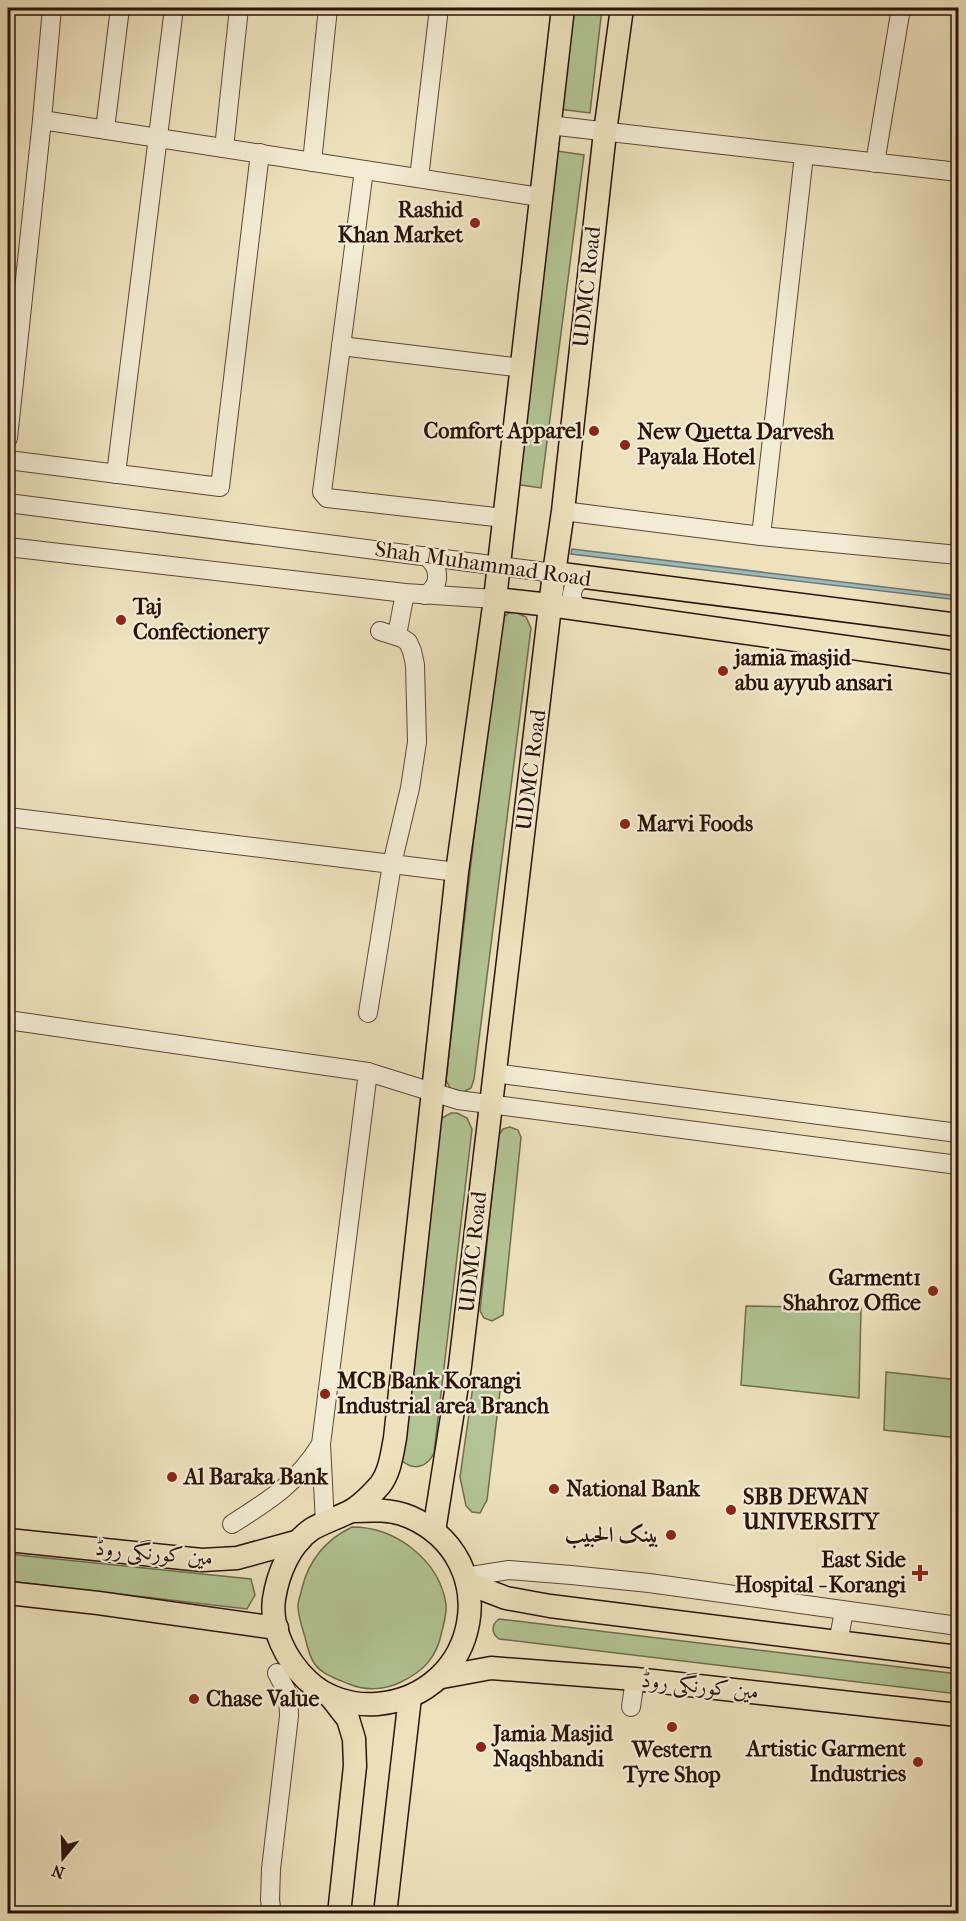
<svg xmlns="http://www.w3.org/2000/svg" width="966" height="1921" font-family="'IM FELL French Canon',Amiri,serif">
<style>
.green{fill:#b2c495;stroke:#6e6c4e;stroke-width:1.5}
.water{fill:#9cbcba;stroke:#6f7872;stroke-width:1.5}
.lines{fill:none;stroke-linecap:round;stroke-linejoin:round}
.minor-casing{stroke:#5c4734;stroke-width:20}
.major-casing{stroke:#2b1307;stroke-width:25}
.minor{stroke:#f3ecd4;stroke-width:18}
.major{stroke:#ede2bd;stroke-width:22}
.poi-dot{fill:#8f2418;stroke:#f3ecd4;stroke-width:2}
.labels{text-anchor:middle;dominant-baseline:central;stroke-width:4.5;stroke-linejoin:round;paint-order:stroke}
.poi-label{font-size:22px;font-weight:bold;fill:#2b1307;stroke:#f3ecd4;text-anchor:start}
.street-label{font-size:22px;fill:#2b1307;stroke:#f3ecd4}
</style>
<rect width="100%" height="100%" fill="#ede2bd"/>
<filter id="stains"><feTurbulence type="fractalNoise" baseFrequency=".00333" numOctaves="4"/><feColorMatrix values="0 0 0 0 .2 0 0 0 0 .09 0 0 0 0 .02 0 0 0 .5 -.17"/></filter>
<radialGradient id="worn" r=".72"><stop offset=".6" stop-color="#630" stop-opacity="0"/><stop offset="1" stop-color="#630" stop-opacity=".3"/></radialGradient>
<g class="green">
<polygon points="571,8 602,8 590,113 559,109"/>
<polygon points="557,151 584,155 541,488 514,484"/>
<polygon points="515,612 526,617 531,628 474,1079 471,1088 463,1092 450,1088 446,1080 499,620 509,613"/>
<path d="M451,1113H457L467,1118L472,1129L434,1453C427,1468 413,1471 401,1460L440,1119Z"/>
<polygon points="510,1127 518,1130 521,1137 503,1315 492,1321 484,1318 480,1311 498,1136 503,1129"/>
<polygon points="746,1306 861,1308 859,1398 741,1385"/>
<polygon points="886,1372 958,1380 958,1438 884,1430"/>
<polygon points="476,1381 491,1381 500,1391 487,1500 480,1513 472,1512 466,1506 460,1477 473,1386"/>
<path d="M352,1527C396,1527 439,1560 446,1604C447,1613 444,1623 442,1631C437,1657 424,1671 401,1682C385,1690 365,1691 349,1684C337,1679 321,1674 314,1663C309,1655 307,1646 305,1637C302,1627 298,1616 298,1606C298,1600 301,1594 302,1588C309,1560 325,1540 352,1527Z"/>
<polygon points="8,1554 251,1579 255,1595 247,1609 8,1581"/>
<path d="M499,1619L958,1674V1694L499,1639C491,1633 491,1625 499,1619Z"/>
</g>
<polygon class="water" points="572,549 958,596 958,600 571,554"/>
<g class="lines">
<defs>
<g id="minor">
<polyline points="42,120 540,197"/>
<polyline points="549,125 958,172"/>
<polyline points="105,129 120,8"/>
<polyline points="224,148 239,8"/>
<polyline points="312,162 328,8"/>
<polyline points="875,163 901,8"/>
<polyline points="364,170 322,492 327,498 504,518"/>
<polyline points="419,178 439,8"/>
<polyline points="341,346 522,368"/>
<polyline points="8,438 42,120 52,8"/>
<polyline points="8,460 220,487 260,153"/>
<polyline points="116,474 174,8"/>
<polyline points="8,503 554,573"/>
<polyline points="563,511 761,536 958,555"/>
<polyline points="761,536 804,155"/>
<polyline points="8,547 405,593 495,599"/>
<path d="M425,595C441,586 441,568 426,556"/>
<path d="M584,611C567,603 569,585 584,578"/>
<polyline points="397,635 405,593"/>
<polyline points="8,817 457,872"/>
<polyline points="368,1013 392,864 410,788 417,742 415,665 412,651 408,642 402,638 380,631"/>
<polyline points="8,1020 368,1072 458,1100 958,1165"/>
<polyline points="494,1073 958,1133"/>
<polyline points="321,1444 325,1523"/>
<path d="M232,1524C270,1500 297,1483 321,1444L368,1072"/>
<polyline points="465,1577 509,1570 571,1575 649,1583 958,1626"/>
<polyline points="838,1643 844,1611"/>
<polyline points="631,1707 635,1679"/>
<polyline points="272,1914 270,1900 271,1869 289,1716 288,1694 277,1673"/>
</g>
<g id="major">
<polyline points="554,573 958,625"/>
<polyline points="495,599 550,605 958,663"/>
<path d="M352,1511C372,1510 392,1509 410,1517C505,1559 481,1695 377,1704C352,1706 325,1698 307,1680C286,1660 270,1628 274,1599C278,1573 290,1544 312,1529C324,1522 337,1518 349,1512C359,1507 372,1494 380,1485C390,1472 392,1454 395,1438L457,872L495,599L563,8"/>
<polyline points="434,1531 460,1366 554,573 563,511 605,132 622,8"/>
<polyline points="8,1540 202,1560 237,1558 299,1541"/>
<polyline points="467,1583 506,1598 550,1606 958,1657"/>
<polyline points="8,1593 98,1603 277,1628"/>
<polyline points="442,1677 491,1668 635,1679 958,1715"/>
<polyline points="330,1696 348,1719 354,1739 355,1766 339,1914"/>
<polyline points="385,1914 410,1697"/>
</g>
</defs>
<use href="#minor" class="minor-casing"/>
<use href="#major" class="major-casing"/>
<use href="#minor" class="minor"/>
<use href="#major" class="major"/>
</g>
<g class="poi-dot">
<circle cx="475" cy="223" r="6"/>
<circle cx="594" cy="431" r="6"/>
<circle cx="625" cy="445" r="6"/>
<circle cx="121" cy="620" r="6"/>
<circle cx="723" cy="671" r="6"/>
<circle cx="625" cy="824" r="6"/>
<circle cx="933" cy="1291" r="6"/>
<circle cx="325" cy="1394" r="6"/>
<circle cx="172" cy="1477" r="6"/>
<circle cx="554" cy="1489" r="6"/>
<circle cx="731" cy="1510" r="6"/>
<circle cx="671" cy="1535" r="6"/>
<path d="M917 1564h6v6h6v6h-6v6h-6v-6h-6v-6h6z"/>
<circle cx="194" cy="1699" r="6"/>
<circle cx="672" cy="1727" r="6"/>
<circle cx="481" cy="1747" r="6"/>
<circle cx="918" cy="1762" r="6"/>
</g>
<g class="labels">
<g class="poi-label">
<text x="463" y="210" text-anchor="end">Rashid<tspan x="463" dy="25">Khan Market</tspan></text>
<text x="582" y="431" text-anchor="end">Comfort Apparel</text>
<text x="637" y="432">New Quetta Darvesh<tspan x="637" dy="25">Payala Hotel</tspan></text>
<text x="133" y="607">Taj<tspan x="133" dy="25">Confectionery</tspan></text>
<text x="735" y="658">jamia masjid<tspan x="735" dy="25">abu ayyub ansari</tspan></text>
<text x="637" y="824">Marvi Foods</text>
<text x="921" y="1278" text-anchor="end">Garment1<tspan x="921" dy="25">Shahroz Office</tspan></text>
<text x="337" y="1381">MCB Bank Korangi<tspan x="337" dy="25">Industrial area Branch</tspan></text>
<text x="184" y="1477">Al Baraka Bank</text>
<text x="566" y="1489">National Bank</text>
<text x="743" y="1497">SBB DEWAN<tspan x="743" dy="25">UNIVERSITY</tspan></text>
<text x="659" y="1535" text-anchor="end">بينک الحبيب</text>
<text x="906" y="1560" text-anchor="end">East Side<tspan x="906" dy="25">Hospital - Korangi</tspan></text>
<text x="206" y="1699">Chase Value</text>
<text x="493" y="1734">Jamia Masjid<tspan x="493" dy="25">Naqshbandi</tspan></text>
<text x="906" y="1749" text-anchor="end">Artistic Garment<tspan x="906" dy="25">Industries</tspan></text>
<text x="672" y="1750" text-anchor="middle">Western<tspan x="672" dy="25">Tyre Shop</tspan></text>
</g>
<g class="street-label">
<text transform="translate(587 287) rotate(-84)">UDMC Road</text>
<text transform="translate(483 564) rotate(8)">Shah Muhammad Road</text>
<text transform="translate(531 770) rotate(-83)">UDMC Road</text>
<text transform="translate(473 1252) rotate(-84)">UDMC Road</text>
<text transform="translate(154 1553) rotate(5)">مین کورنگی روڈ</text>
<text transform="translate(700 1686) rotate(6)">مین کورنگی روڈ</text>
</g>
</g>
<rect width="966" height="1921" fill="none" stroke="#ede2bd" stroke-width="30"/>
<rect x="9" y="9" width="948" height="1903" fill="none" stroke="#2b1307" stroke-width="3"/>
<rect x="15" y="15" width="936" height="1891" fill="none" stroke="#2b1307" stroke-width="1.5"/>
<g transform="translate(63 1858) rotate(199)" stroke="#f3ecd4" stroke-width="4.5" paint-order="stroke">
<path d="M0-4.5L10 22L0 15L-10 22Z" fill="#2b1307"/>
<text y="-9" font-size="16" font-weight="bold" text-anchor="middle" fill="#2b1307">N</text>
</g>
<rect width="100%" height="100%" filter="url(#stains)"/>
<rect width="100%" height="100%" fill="url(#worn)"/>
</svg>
